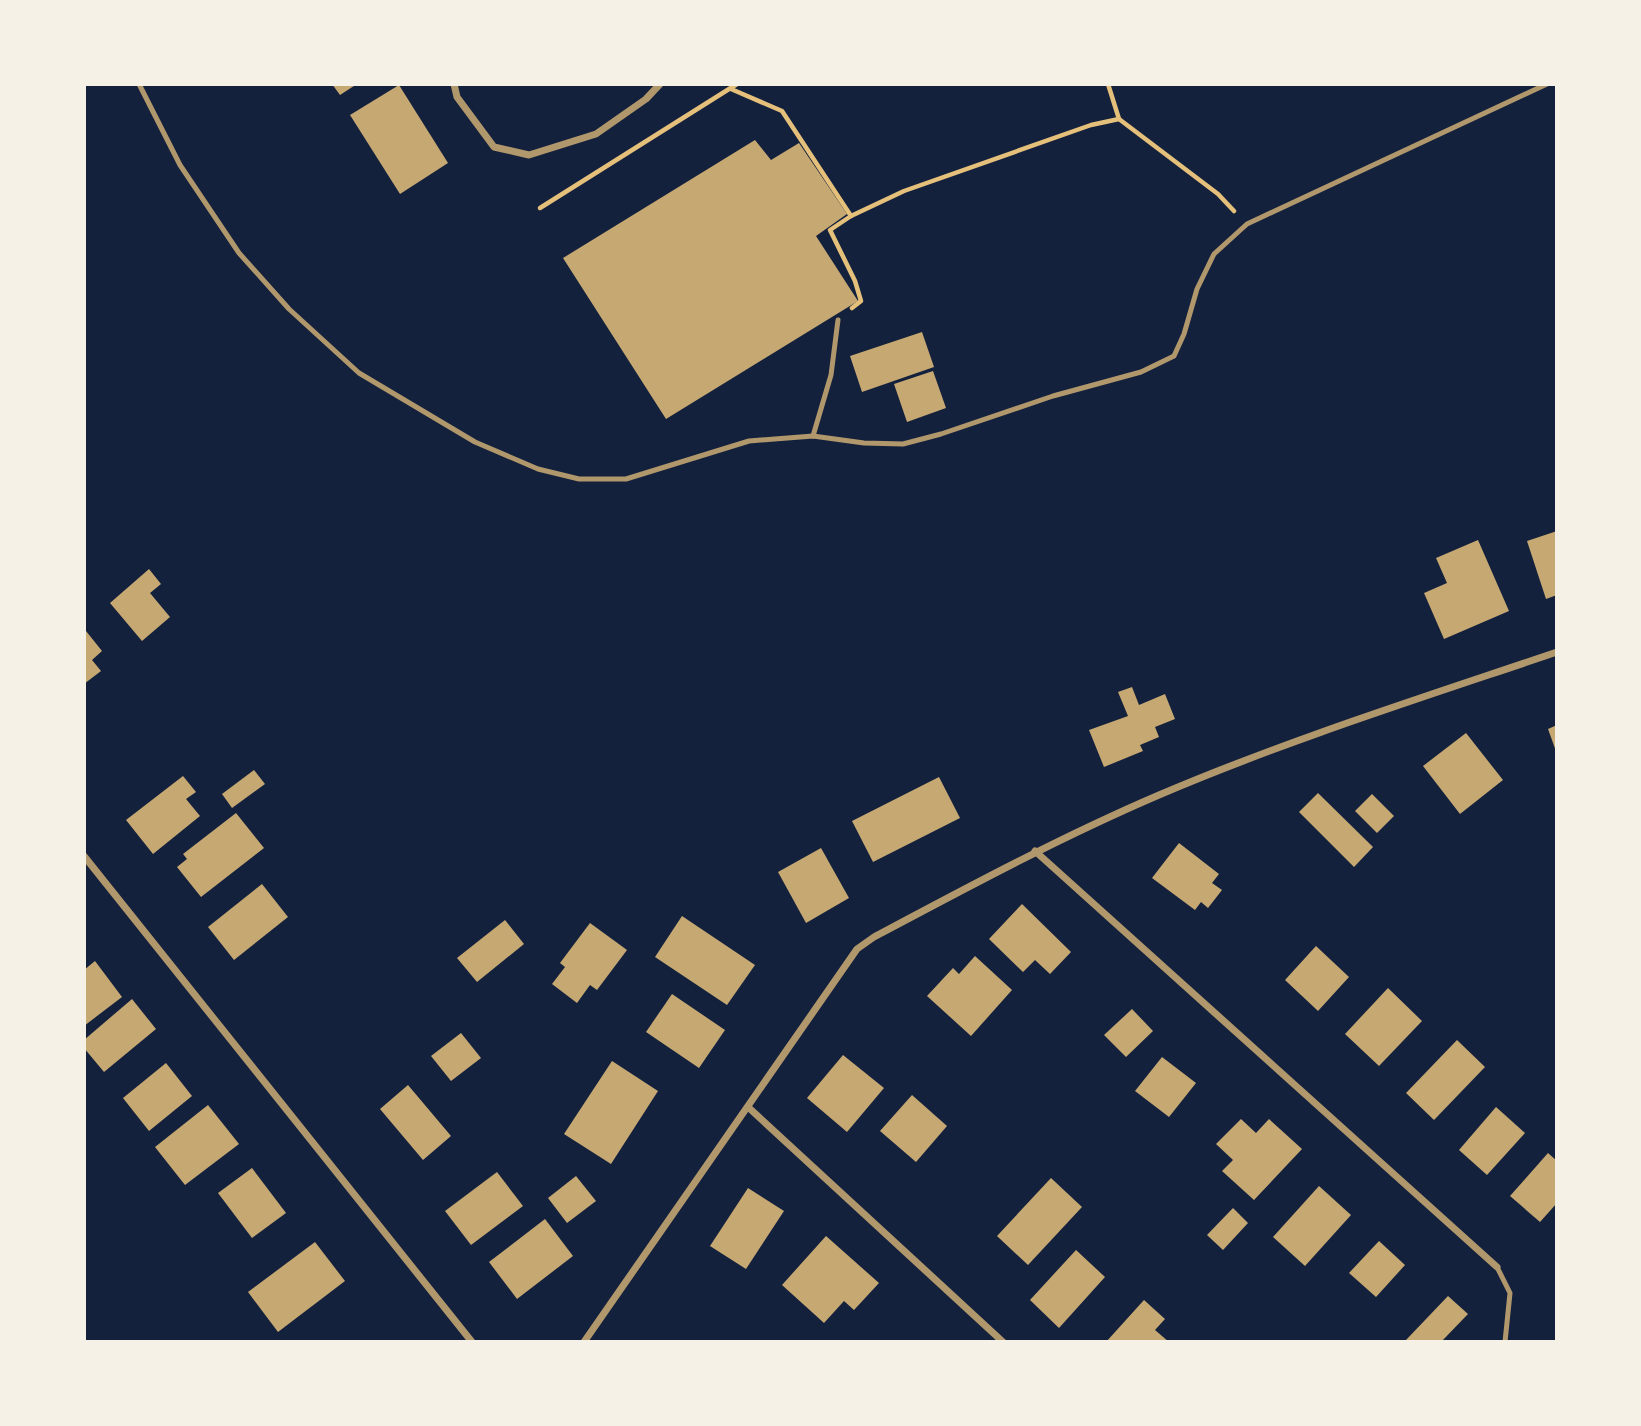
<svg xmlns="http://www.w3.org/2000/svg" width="1641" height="1426" font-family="Overpass,sans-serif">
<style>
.building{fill:#c6a872}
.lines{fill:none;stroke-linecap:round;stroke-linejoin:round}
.path{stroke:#e5c07b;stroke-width:4.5}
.service{stroke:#b1986c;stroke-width:5}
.minor{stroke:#b1986c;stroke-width:7}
</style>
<rect width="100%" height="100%" fill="#14213d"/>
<g class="building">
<polygon points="332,84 357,84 340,95"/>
<polygon points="399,85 448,163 400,194 350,115"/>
<polygon points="755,140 771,160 799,143 847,214 816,236 858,301 666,419 563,258"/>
<polygon points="922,332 934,367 862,392 850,356"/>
<polygon points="933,371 946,408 907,422 894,384"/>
<polygon points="1557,531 1557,595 1546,599 1527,541"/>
<polygon points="1478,540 1509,611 1444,639 1424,593 1447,583 1436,558"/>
<polygon points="149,569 161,584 150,593 170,617 142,641 110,603"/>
<polygon points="86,631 102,651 92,660 101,671 84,684 84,633"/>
<polygon points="1132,687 1139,705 1165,694 1175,719 1155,727 1159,737 1140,745 1143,751 1104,767 1089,730 1128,716 1118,692"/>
<polygon points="1557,725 1557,754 1548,729"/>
<polygon points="1466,733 1503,780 1460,814 1423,766"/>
<polygon points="254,770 265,784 232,808 222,794"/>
<polygon points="183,776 196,792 186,799 200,816 153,854 126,820"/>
<polygon points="939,777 960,818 873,862 852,821"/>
<polygon points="1318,793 1373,847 1354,867 1299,812"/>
<polygon points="1372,794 1394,816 1377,833 1355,811"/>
<polygon points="236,813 264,848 201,897 177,867 187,859 183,854"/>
<polygon points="1179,843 1219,874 1212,883 1222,890 1208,908 1201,902 1195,910 1152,878"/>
<polygon points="821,848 849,898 806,923 778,872"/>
<polygon points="262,884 288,917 234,960 208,927"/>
<polygon points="1022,904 1071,952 1050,974 1035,960 1023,972 989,939"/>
<polygon points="682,916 755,965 727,1005 655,957"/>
<polygon points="505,920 524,944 477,982 457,958"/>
<polygon points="590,923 627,950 597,990 590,985 577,1003 552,984 565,967 560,963"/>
<polygon points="1316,946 1349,977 1318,1011 1285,980"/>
<polygon points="975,956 1012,990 971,1036 927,996 953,968 959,974"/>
<polygon points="95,961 122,997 84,1026 84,970"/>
<polygon points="1388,988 1422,1021 1379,1066 1345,1034"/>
<polygon points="672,994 725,1030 699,1068 646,1032"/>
<polygon points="132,999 156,1029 104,1072 84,1048 84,1040"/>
<polygon points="1132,1009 1153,1031 1126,1057 1104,1035"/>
<polygon points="461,1033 481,1058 451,1081 431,1056"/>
<polygon points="1457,1040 1485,1067 1434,1120 1406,1093"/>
<polygon points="843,1055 884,1088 847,1132 807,1098"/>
<polygon points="1162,1057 1196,1083 1169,1117 1135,1091"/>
<polygon points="612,1061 658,1091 611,1164 564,1134"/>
<polygon points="166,1063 192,1096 149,1131 123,1098"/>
<polygon points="408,1085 451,1136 423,1160 380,1109"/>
<polygon points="912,1095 947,1126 916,1162 880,1131"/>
<polygon points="208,1105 239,1144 185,1185 155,1147"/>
<polygon points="1496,1107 1525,1133 1487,1175 1459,1150"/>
<polygon points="1241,1119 1256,1133 1269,1119 1302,1149 1254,1200 1222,1171 1233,1160 1216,1144"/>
<polygon points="1548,1153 1557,1161 1557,1203 1540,1222 1510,1196"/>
<polygon points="252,1168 286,1213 252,1238 218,1193"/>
<polygon points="497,1172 523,1206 471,1245 445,1211"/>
<polygon points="576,1176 596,1201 567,1223 548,1198"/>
<polygon points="1051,1178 1082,1207 1028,1265 997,1236"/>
<polygon points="1319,1186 1351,1215 1305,1266 1273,1237"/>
<polygon points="748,1188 784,1211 746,1269 710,1246"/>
<polygon points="1233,1208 1248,1223 1223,1250 1207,1235"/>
<polygon points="545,1219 573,1256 517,1299 489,1262"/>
<polygon points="826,1236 879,1283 854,1310 844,1301 824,1323 782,1285"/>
<polygon points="1379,1241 1405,1265 1376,1297 1349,1273"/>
<polygon points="315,1242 345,1281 278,1332 248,1292"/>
<polygon points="1076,1250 1105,1277 1059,1328 1030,1300"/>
<polygon points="1448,1296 1468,1314 1441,1342 1408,1342 1406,1340"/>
<polygon points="1144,1300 1165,1319 1155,1330 1169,1342 1106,1342"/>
</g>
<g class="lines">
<g class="path">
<polyline points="1108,84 1119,119"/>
<polyline points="731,89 782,111 851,216"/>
<polyline points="540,208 737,84"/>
<polyline points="852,308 861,301 855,281 830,230 851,216 904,191 1091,125 1119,119 1218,194 1234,211"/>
</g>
<g class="service">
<polyline points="139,84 180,165 239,253 289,309 359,373 475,442 538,469 579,479 626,479 749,441 813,436 864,443 903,444 941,434 1053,396 1141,372 1174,356 1184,334 1197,289 1214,254 1247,224 1547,84"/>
<polyline points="813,436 831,375 838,320"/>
<polyline points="1497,1267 1510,1293 1505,1342"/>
</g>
<g class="minor">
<polyline points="454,84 457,97 494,147 529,155 596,134 646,99 660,84"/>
<polyline points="1035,851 1497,1267"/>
<polyline points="84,856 472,1342"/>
<polyline points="748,1107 1003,1342"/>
<path d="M584,1342L857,949L874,937C968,887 1061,837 1159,795C1288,740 1424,697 1557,652"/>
</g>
</g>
<rect width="1641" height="1426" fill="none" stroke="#f6f1e7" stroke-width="172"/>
</svg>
